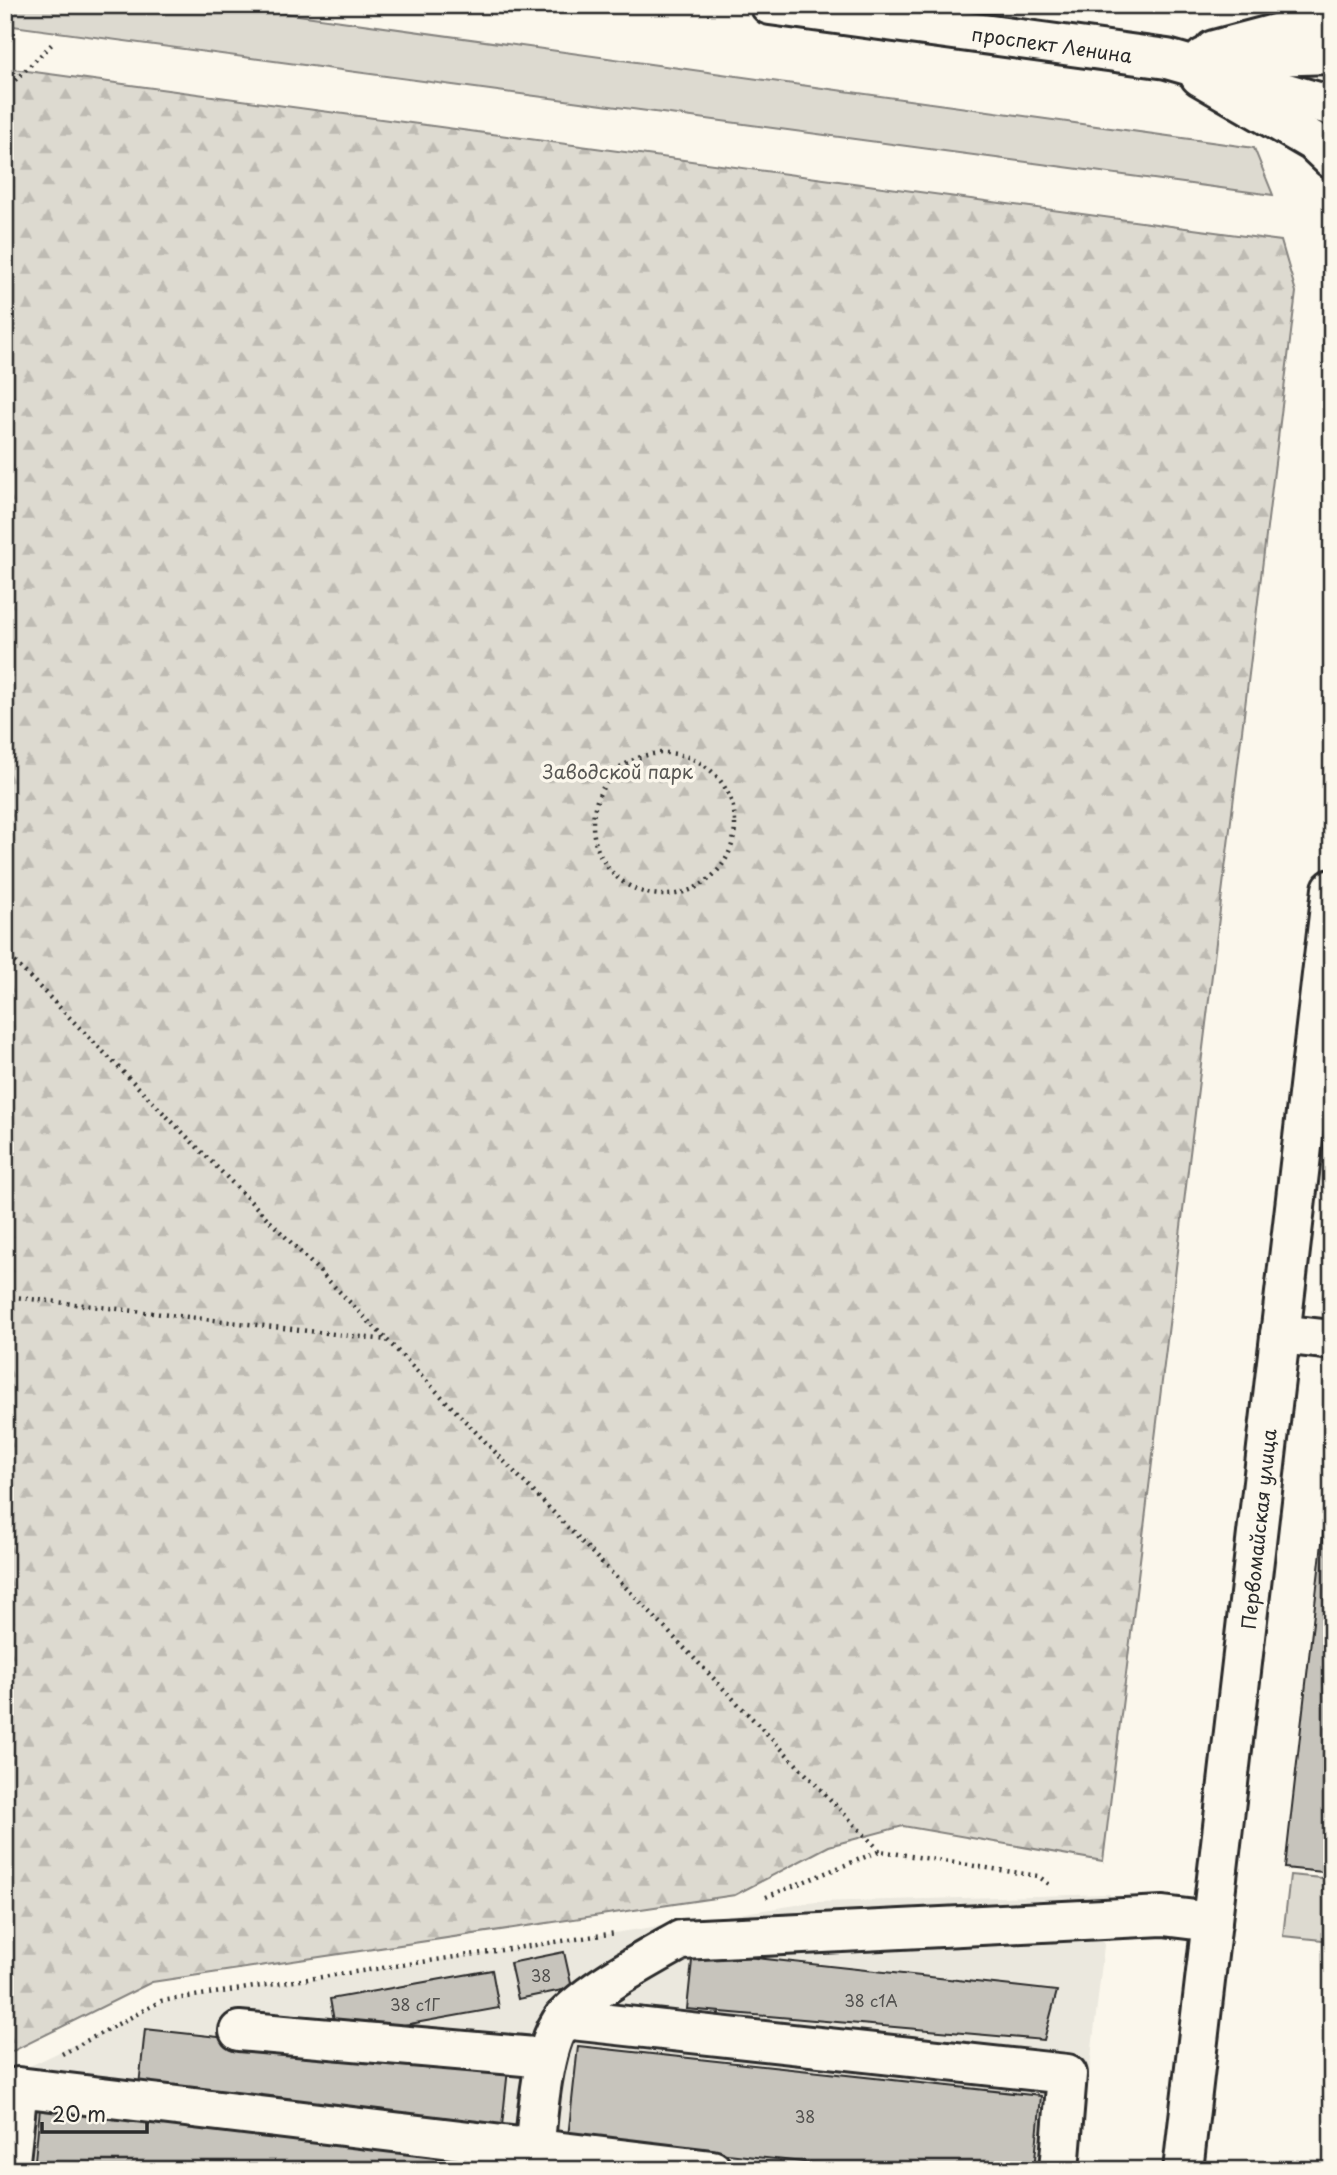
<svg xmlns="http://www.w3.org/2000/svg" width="1337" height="2175" font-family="'Playpen Sans',sans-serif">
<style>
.built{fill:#ebe8de}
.grass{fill:#dddad0;stroke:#84827e;stroke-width:2}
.forest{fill:url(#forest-firs);stroke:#84827e;stroke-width:2}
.building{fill:#c7c4bc;stroke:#2b2b2b;stroke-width:2}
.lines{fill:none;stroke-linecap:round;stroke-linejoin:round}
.minor-casing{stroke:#2b2b2b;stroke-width:44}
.major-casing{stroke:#2b2b2b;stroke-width:44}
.path{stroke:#2b2b2b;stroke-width:4.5;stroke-dasharray:2 5;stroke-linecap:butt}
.minor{stroke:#fbf7ec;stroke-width:38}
.major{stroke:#fbf7ec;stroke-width:38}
.labels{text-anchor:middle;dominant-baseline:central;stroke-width:7;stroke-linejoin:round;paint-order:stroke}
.number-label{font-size:16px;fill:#52514f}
.street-label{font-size:19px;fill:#2b2b2b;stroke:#fbf7ec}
.park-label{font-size:19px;fill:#585754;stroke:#fbf7ec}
</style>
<defs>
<pattern id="forest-firs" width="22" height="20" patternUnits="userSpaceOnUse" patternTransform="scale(1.75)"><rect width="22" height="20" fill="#dddad0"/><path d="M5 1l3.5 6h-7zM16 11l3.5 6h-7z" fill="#bebbb3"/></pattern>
</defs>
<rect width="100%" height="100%" fill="#fbf7ec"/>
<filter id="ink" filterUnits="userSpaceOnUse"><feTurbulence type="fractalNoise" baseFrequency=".0143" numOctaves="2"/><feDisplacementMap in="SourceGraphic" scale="14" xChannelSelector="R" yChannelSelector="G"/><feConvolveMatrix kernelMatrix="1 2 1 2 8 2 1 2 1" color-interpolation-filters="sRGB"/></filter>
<g filter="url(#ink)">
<polygon class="built" points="1110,1894 1078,2170 5,2170 5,2078 164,2002 816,1902"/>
<g class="grass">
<polygon points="5,5 226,5 1254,148 1273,195 5,25"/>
<polygon points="1290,1875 1332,1879 1332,1941 1283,1936"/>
</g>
<polygon class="forest" points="5,68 1281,241 1296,292 1103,1861 903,1826 829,1846 735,1895 152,1982 5,2055"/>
<g class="building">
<polygon points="1332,1455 1332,1873 1285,1868"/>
<polygon points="693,1951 1057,1991 1044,2040 687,2009"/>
<polygon points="564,1952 572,1988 518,1999 510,1963"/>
<polygon points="492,1970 499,2008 337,2037 330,1999"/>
<polygon points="145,2029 508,2069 502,2126 139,2086"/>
<polygon points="578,2046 1041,2096 1034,2170 878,2170 568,2137"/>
<polygon points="40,2108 504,2158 503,2170 34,2170"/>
</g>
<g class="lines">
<defs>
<g id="minor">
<polyline points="1214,50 1286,31 1332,13"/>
<polyline points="1200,76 1314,142 1332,159"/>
<polyline points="1280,1334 1332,1340"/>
<polyline points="563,2019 1067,2074 1059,2170"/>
<polyline points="239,2031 546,2058"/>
<polyline points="9,2170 18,2087 712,2170"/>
<path d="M533,2170C536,2133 540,2045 564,2018C591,1989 646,1960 681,1940L1163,1916L1212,1922"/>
<polyline points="1183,2170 1332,889"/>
</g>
<g id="major">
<polyline points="770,5 1167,59 1332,106"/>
<polyline points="1204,58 1332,54"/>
</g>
</defs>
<use href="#minor" class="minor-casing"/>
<use href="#major" class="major-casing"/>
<g class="path">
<polyline points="5,90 53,43"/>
<circle cx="664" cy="824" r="71"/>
<polyline points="5,952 386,1339"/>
<polyline points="5,1296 387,1340 880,1851"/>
<polyline points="766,1897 880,1851 1038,1876 1049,1884"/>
<polyline points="62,2054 161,2001 616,1933"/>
</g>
<use href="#minor" class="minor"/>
<use href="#major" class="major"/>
</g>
</g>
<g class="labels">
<g class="number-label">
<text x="541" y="1975">38</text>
<text x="871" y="2000">38 с1А</text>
<text x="415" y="2004">38 с1Г</text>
<text x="805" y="2116">38</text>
</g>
<g class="street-label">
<text transform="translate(1052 44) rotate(8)">проспект Ленина</text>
<text transform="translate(1258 1529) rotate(-84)">Первомайская улица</text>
</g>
<g class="park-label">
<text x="618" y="771">Заводской парк</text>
</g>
</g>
<rect width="1337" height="2175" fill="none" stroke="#fbf7ec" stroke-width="28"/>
<rect x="14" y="14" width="1309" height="2147" fill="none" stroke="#2b2b2b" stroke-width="2.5" filter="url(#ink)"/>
<path d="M42 2122v10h105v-10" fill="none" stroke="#2b2b2b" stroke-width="3.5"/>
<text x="52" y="2122" font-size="21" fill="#2b2b2b" stroke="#fbf7ec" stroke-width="5" paint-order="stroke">20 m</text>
</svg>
